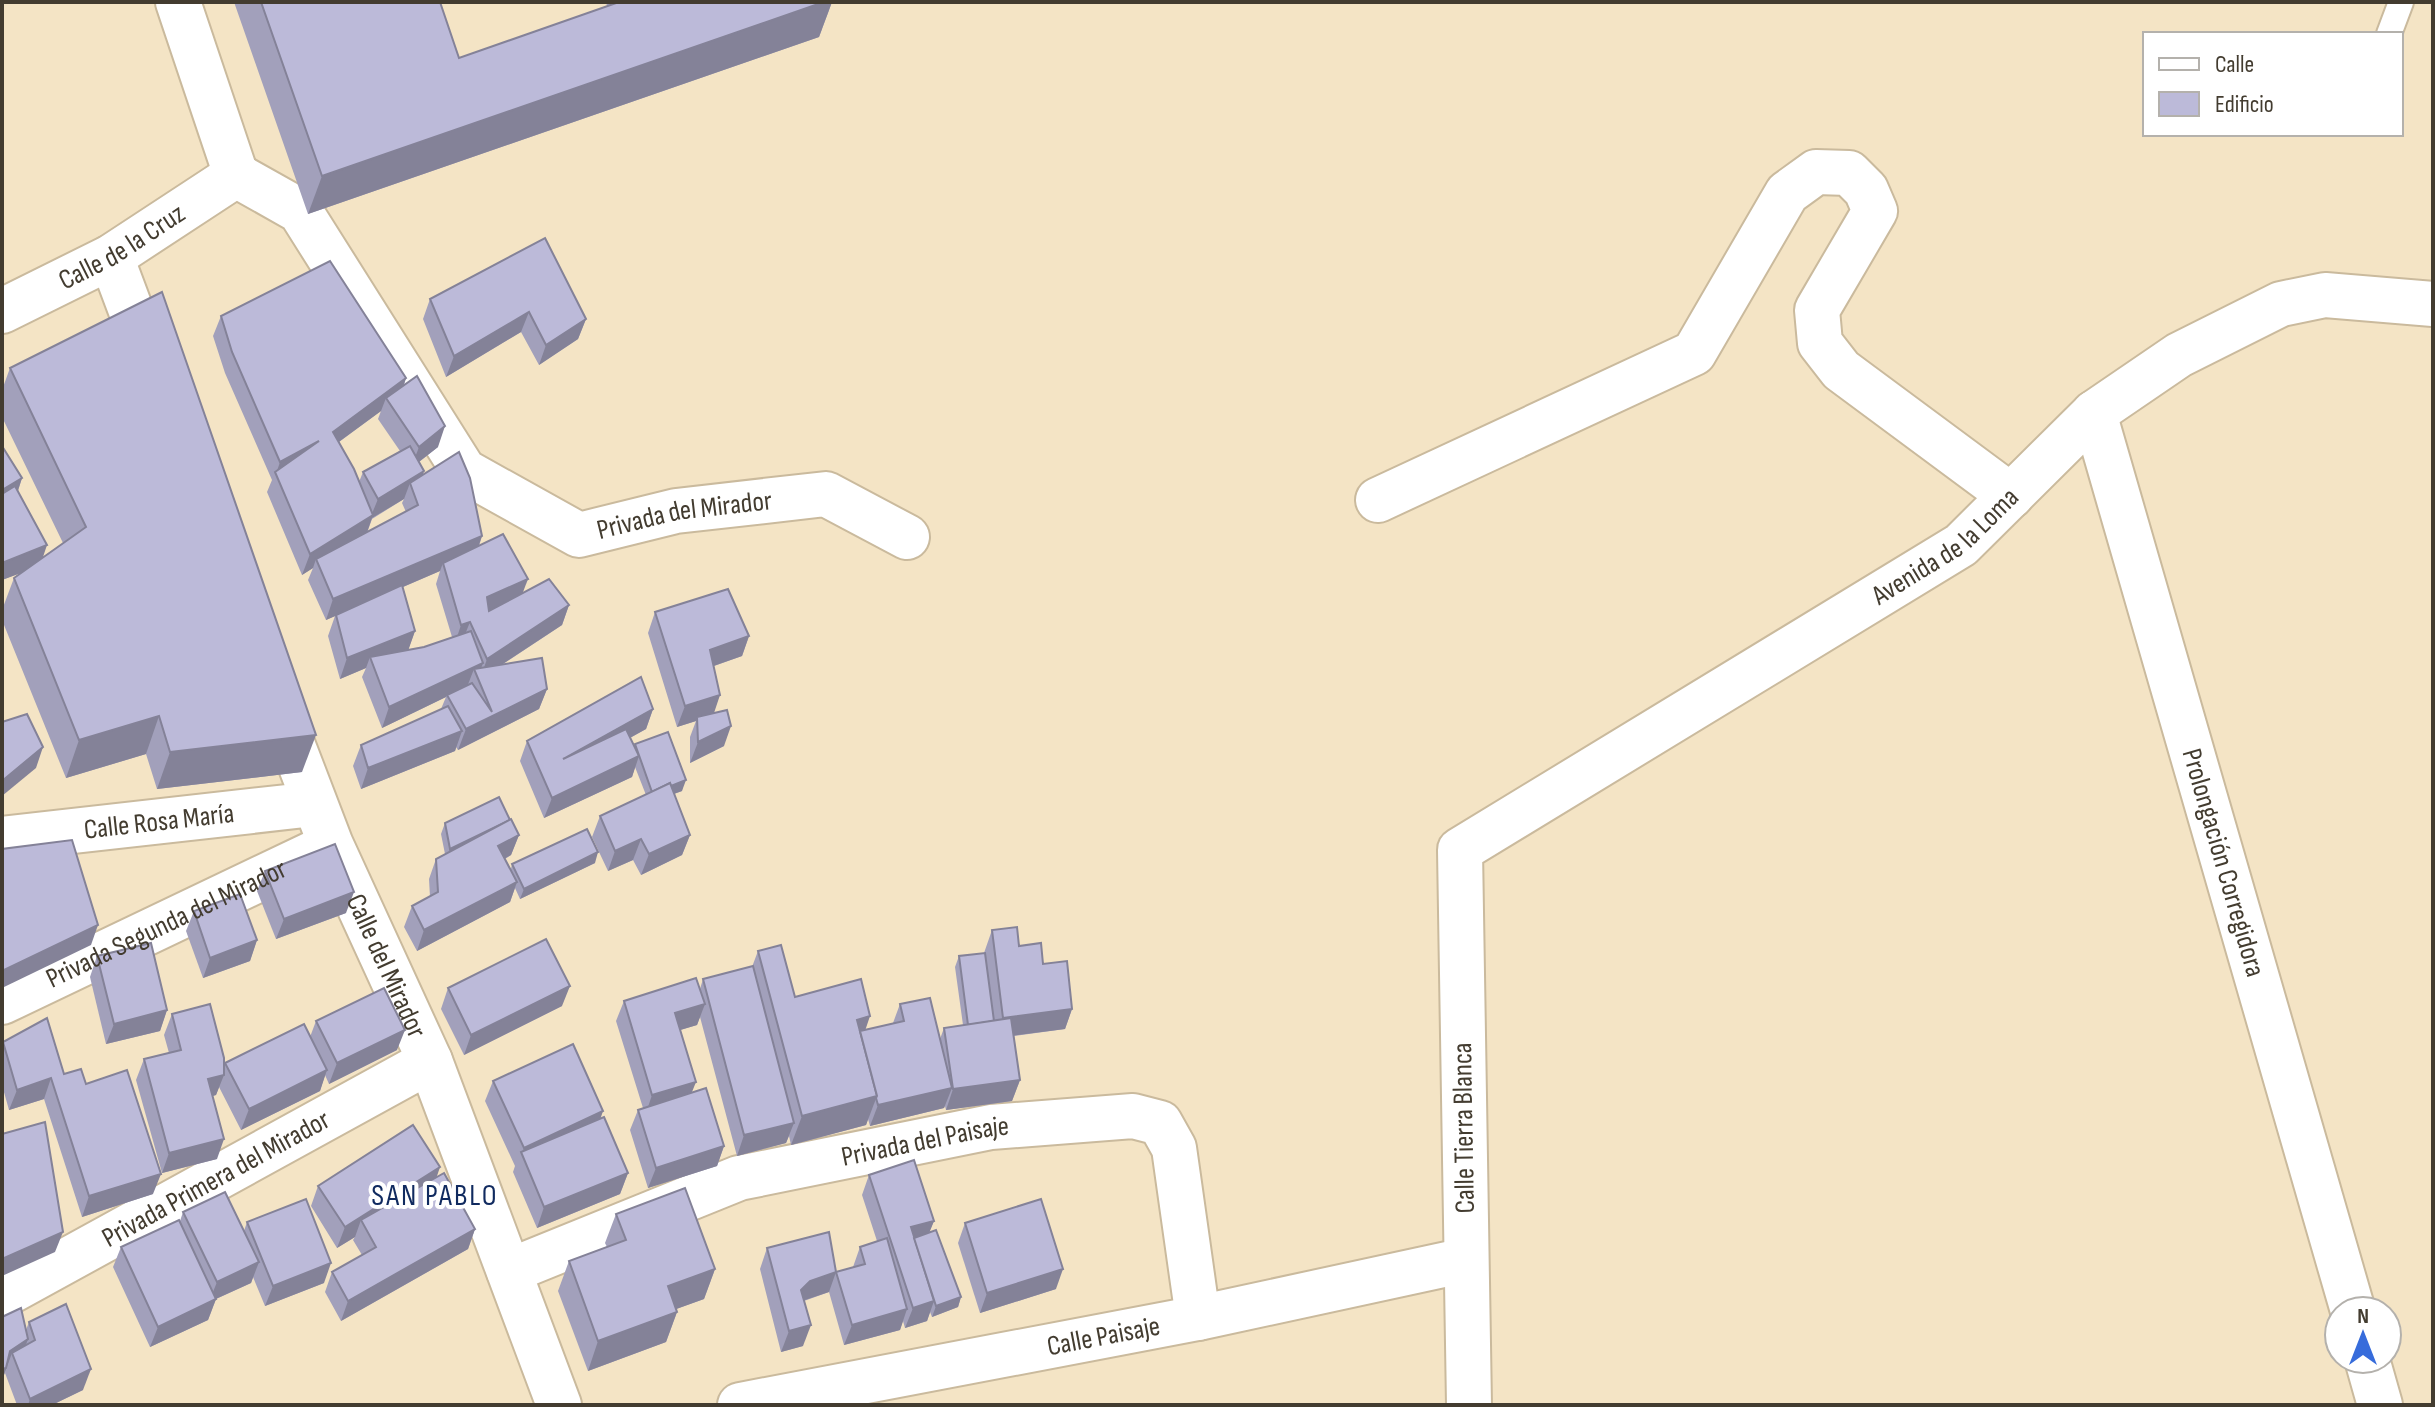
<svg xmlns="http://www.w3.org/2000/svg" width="2435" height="1407" font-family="'Sofia Sans Condensed',sans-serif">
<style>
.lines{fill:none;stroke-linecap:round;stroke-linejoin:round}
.service-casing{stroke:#caba9d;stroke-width:28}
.minor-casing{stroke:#caba9d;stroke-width:48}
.service{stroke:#fff;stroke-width:24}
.minor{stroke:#fff;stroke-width:44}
.wall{fill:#a2a0bb;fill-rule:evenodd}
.shaded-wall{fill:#848298}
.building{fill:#bcbad9;stroke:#848298;stroke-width:2}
.labels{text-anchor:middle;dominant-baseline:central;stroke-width:8;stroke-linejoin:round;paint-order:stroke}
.street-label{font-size:28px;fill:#433c30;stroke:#fff}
.neighbourhood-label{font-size:30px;letter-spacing:2px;fill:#102a5f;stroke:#fff}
</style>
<rect width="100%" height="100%" fill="#f4e4c5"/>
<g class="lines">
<defs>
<polyline id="service" points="2389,34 2401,2"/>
<g id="minor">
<polyline points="178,2 236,175"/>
<path id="s1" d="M236,175L300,211L464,471L579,535L676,511L826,494L907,537"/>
<polyline points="111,257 151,364"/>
<path id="s2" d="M2,311L111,257L236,175"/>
<path id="s3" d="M2094,413L2353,1311"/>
<polyline points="1378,500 1694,353 1787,193 1816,172 1849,173 1866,190 1875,211 1817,310 1820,343 1841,370 2011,496"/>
<path id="s4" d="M282,717L331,845L430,1061L559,1405"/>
<path id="s5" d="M2,839L314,804"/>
<path id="s6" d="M2,1002L314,853"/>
<path id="s7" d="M509,1271L739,1178L991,1127L1133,1116L1160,1123L1174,1148L1198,1318"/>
<path id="s8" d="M2,1296L430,1061"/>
<polyline points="2367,1359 2380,1405"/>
<path id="s9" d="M740,1405L1198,1318L1466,1260"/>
<path id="s10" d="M1469,1405L1460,850L1961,545L2094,413L2179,355L2281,304L2325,295L2433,304"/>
</g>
</defs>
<use href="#service" class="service-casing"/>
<use href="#minor" class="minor-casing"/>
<use href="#service" class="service"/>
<use href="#minor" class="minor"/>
</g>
<g class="wall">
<polygon points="234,2 440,2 459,58 607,6 606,2 832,2 819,37 308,214"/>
<polygon points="430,299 586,319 578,339 539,365 521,332 446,377 423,319"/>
<path d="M221,316L406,378L404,385L438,447L419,462L424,471L423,474L482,536L479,546L523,593L569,605L562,625L503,664L547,689L539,709L458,750L456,747L455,751L361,789L353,766L361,745L441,709L446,697L382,728L362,677L366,668L340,679L328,636L335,616L326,620L308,580L313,568L302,575L267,492L272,480L225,373L213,336ZM381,411L378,419L400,451L363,472L359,482L339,442ZM404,499L402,503L406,512L367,533L372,519ZM440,571L436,584L452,637L424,647L408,650L415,631L403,587Z"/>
<polygon points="10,368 302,772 157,789 146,754 66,778 2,620 2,610 14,578 20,573 2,580 2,446 22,478 18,491 43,557 63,543 2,417 2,390"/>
<polygon points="655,612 749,636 742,656 714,666 714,713 724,746 690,763 690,737 696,721 677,727 648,633"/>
<polygon points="653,709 646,729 630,738 634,746 635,744 682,791 674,794 690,835 682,855 641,875 633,860 608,871 592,837 600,816 646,795 635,767 632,777 544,818 520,761 527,741"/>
<polygon points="445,823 519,835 511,855 505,859 511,869 512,864 595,863 520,899 515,888 510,902 417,951 404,927 412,906 430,897 429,879 436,859 445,854 441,834"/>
<polygon points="265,871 346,913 276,939 257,891"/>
<polygon points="194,911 257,940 250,961 203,978 186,931"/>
<polygon points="992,930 1019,946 1043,964 1072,1009 1065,1029 1014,1036 1020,1080 1012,1101 946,1110 945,1106 944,1108 870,1126 868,1119 866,1125 791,1145 789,1136 786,1143 737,1156 700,1017 697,1025 680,1030 692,1093 724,1146 717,1166 648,1188 630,1130 638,1110 643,1108 616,1021 624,1001 700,989 703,979 752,967 758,951 795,997 866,1030 893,1023 900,1004 940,1039 944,1028 963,1025 955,967 959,956 984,953"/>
<polygon points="97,956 167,1010 160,1031 106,1044 90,977"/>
<polygon points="448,988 562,1006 464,1055 441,1009"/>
<polygon points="172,1014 224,1067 225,1063 310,1037 316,1021 397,1050 329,1084 325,1075 320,1091 241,1130 219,1087 216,1095 213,1096 217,1159 162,1173 136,1080 144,1059 169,1053 164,1035"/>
<polygon points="3,1042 64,1074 153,1194 82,1217 44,1099 9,1110 2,1085 2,1046"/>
<polygon points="493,1081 601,1119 628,1173 620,1194 537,1228 513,1172 515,1166 485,1101"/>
<polygon points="869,1175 934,1221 929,1232 961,1297 958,1307 932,1317 930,1312 927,1321 905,1328 903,1321 900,1330 844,1345 829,1292 804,1301 803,1346 781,1352 760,1269 767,1248 836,1272 853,1267 860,1247 877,1241 862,1195"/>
<polygon points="437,1177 475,1229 468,1249 341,1321 325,1292 332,1272 362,1255 353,1240 355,1237 337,1248 311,1206 318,1186"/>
<polygon points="183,1212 244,1231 247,1222 324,1283 265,1306 253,1277 251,1283 216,1299 208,1320 150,1347 113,1267 121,1247 180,1221"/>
<polygon points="616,1214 715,1269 704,1299 676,1309 677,1312 666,1342 588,1371 558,1291 569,1261 607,1247 605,1243"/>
<polygon points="965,1223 1056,1289 980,1313 958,1243"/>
<polygon points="2,1317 26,1330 29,1322 83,1390 52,1405 17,1405 5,1373 7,1368 2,1380"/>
</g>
<g class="shaded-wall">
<polygon points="824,2 832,2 819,37 308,214 322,176"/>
<polygon points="529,312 521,332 446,377 454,356"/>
<polygon points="586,319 578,339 539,365 546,345"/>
<polygon points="406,378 399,399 386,398 381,411 325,452 333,432"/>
<polygon points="445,426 438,447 411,468 419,447"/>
<polygon points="319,441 276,474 280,462"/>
<polygon points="424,471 417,491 410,483 404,499 372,518 366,535 316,559 313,568 302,575 310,554 371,516 378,499"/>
<polygon points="22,478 15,499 2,506 2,490"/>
<polygon points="482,536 475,556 443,563 440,571 326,620 333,599"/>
<polygon points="47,545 40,566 2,580 2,563"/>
<polygon points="528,579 520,600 479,618 487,597"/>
<polygon points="569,605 562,625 480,679 487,659"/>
<polygon points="470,622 462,642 454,646 461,625"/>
<polygon points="415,631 408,651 370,657 366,668 340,679 347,658"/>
<polygon points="749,636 742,656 702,670 710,650"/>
<polygon points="483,663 478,677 474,669 467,687 447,695 446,697 382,728 389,707"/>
<polygon points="547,689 539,709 458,750 466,729"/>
<polygon points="720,695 713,716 697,717 696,721 677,727 685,706"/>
<polygon points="653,709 646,729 555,779 563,759"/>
<polygon points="159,716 146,754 66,778 79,740"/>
<polygon points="731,726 724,746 690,763 698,742"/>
<polygon points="462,731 455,751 361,789 368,768"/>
<polygon points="316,735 302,772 157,789 170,752"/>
<polygon points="43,747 36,768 2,796 2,781"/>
<polygon points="639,756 632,777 544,818 552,798"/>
<polygon points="686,780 682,791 648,803 652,792"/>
<polygon points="510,820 446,859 450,849"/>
<polygon points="519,835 511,855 490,867 498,846"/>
<polygon points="690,835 682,855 641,875 649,854"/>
<polygon points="641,839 633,860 608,871 615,851"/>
<polygon points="598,852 595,863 520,899 524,889"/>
<polygon points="517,882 510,902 417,951 424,930"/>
<polygon points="354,892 346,913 276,939 284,919"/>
<polygon points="98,925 91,945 2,988 2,971"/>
<polygon points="257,940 250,961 203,978 210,958"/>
<polygon points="570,986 562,1006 464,1055 471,1035"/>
<polygon points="705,1004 697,1025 667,1034 675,1013"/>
<polygon points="1072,1009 1065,1029 995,1038 1003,1018"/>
<polygon points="167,1010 160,1031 106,1044 114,1024"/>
<polygon points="870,1016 862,1040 857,1020"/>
<polygon points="405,1030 397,1050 329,1084 337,1063"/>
<polygon points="327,1070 320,1091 241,1130 249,1109"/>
<polygon points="224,1075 216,1095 201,1099 208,1079"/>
<polygon points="51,1078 44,1099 9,1110 17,1090"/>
<polygon points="1020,1080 1012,1101 946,1110 953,1089"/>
<polygon points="696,1082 688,1102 645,1116 652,1095"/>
<polygon points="952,1088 944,1108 870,1126 878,1105"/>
<polygon points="877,1096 866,1125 791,1145 802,1116"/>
<polygon points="603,1111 596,1132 522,1153 524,1148"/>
<polygon points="794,1123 786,1143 737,1156 744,1135"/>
<polygon points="224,1139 217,1159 162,1173 169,1153"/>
<polygon points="724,1146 717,1166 648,1188 656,1168"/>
<polygon points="440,1167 433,1188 361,1220 355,1237 337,1248 345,1227"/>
<polygon points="628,1173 620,1194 537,1228 544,1207"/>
<polygon points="161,1174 153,1194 82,1217 89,1196"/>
<polygon points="934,1221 926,1241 912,1245 911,1227"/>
<polygon points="475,1229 468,1249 341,1321 348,1301"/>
<polygon points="63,1232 55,1252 2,1276 2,1259"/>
<polygon points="259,1262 251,1283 209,1302 217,1282"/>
<polygon points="331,1263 324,1283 265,1306 273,1286"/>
<polygon points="715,1269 704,1299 657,1316 668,1286"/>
<polygon points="1063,1269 1056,1289 980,1313 987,1293"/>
<polygon points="836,1272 829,1292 802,1301 801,1290 810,1281"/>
<polygon points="961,1297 958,1307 932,1317 936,1306"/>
<polygon points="216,1299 208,1320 150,1347 158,1327"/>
<polygon points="934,1301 927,1321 905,1328 913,1308"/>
<polygon points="907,1309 900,1330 844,1345 852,1325"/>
<polygon points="677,1312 666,1342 588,1371 598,1341"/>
<polygon points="811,1325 803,1346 781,1352 789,1331"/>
<polygon points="28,1339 21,1359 12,1353 2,1380 2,1369 10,1351"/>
<polygon points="91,1369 83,1390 52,1405 28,1405 30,1399"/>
</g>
<g class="building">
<polygon points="261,2 440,2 459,58 619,2 824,2 322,176"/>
<polygon points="545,238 586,319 546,345 529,312 454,356 430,299"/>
<polygon points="330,261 406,378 333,432 354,469 373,515 310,554 275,472 319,441 280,462 232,352 221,316"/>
<polygon points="162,292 316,735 170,752 159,716 79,740 14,578 86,527 10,368"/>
<polygon points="417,376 445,426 419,447 386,398"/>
<polygon points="2,446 22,478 2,490"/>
<polygon points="410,446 424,471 378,499 363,472"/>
<polygon points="459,452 470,478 482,536 333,599 316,559 418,505 410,483"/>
<polygon points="15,486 47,545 2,563 2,494"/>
<polygon points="503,534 528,579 487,597 489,611 549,579 569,605 487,659 470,622 461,625 443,563"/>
<polygon points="402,585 415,631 347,658 336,615"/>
<polygon points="728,589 749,636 710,650 720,695 685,706 655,612"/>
<polygon points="471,631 483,663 389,707 370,657 424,647"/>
<polygon points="542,658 547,689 466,729 447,695 472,683 492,712 474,669"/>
<polygon points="641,677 653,709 563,759 626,729 639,756 552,798 527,741"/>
<polygon points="448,706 462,731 368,768 361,745"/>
<polygon points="727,710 731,726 698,742 697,717"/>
<polygon points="27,714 43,747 2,781 2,722"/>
<polygon points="668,732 686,780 671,786 670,783 652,792 635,744"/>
<polygon points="670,783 690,835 649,854 641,839 615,851 600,816"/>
<polygon points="499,797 510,820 450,849 445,823"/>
<polygon points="511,819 519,835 498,846 517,882 424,930 412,906 438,892 436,859"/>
<polygon points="587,829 598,852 524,889 512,864"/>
<polygon points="72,840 98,925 2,971 2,849"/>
<polygon points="335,844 354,892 284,919 265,871"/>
<polygon points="240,894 257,940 210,958 194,911"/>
<polygon points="1017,927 1019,946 1041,943 1043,964 1067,961 1072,1009 1003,1018 992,930"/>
<polygon points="546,939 570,986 471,1035 448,988"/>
<polygon points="151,943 167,1010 114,1024 97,956"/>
<polygon points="781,945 795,997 861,979 870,1016 857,1020 877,1096 802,1116 758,951"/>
<polygon points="985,953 994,1021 968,1025 959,956"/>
<polygon points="753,966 794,1123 744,1135 703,979"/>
<polygon points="696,978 705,1004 675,1013 696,1082 652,1095 624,1001"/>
<polygon points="384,988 405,1030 337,1063 316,1021"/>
<polygon points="930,998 952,1088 878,1105 876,1098 877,1096 860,1031 904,1021 900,1004"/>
<polygon points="210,1004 224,1058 224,1075 208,1079 224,1139 169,1153 144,1059 181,1050 172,1014"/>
<polygon points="47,1018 64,1074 81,1069 86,1084 127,1070 161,1174 89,1196 51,1078 17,1090 3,1042"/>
<polygon points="1011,1018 1020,1080 953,1089 944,1028"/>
<polygon points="304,1024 327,1070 249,1109 225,1063"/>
<polygon points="573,1044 603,1111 524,1148 493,1081"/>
<polygon points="706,1088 724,1146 656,1168 638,1110"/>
<polygon points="604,1117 628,1173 544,1207 521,1152"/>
<polygon points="45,1122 63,1232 2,1259 2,1134"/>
<polygon points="413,1125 440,1167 345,1227 318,1186"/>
<polygon points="914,1160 934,1221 911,1227 934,1301 913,1308 869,1175"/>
<polygon points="444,1173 475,1229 348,1301 332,1272 376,1247 361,1220"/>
<polygon points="685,1188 715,1269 668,1286 677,1312 598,1341 569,1261 626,1240 616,1214"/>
<polygon points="225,1192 259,1262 217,1282 183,1212"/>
<polygon points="306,1199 331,1263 273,1286 247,1222"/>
<polygon points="1041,1199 1063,1269 987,1293 965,1223"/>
<polygon points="179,1220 216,1299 158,1327 121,1247"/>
<polygon points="936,1230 961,1297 936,1306 914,1238"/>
<polygon points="829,1232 836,1272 865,1264 860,1247 887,1238 907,1309 852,1325 836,1272 810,1281 801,1290 811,1325 789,1331 767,1248"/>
<polygon points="66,1304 91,1369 30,1399 12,1353 35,1340 29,1322"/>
<polygon points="21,1308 28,1339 10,1351 6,1368 2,1369 2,1317"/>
</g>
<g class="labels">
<g class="street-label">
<text stroke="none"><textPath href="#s2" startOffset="136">Calle de la Cruz</textPath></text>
<text stroke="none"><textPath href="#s1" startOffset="620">Privada del Mirador</textPath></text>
<text stroke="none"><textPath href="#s10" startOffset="1128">Avenida de la Loma</textPath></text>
<text stroke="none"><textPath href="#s5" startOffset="158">Calle Rosa María</textPath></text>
<text stroke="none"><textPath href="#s3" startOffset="468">Prolongación Corregidora</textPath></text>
<text stroke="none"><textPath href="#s6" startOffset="182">Privada Segunda del Mirador</textPath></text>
<text stroke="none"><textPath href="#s4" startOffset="270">Calle del Mirador</textPath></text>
<text transform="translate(1464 1128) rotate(-91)">Calle Tierra Blanca</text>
<text stroke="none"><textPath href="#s7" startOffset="438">Privada del Paisaje</textPath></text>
<text stroke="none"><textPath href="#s8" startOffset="244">Privada Primera del Mirador</textPath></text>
<text stroke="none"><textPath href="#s9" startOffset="370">Calle Paisaje</textPath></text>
</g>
<g class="neighbourhood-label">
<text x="435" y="1196">SAN PABLO</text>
</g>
</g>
<rect width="2435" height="1407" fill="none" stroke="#433c30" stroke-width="8"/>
<rect x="2143" y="32" width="260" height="104" fill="#ffffff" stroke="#b4b1ac" stroke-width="2"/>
<rect x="2159" y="58" width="40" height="12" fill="#ffffff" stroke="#b4b1ac" stroke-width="2"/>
<text x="2215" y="72" font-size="24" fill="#433c30">Calle</text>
<rect x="2159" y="92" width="40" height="24" fill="#bcbad9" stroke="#b4b1ac" stroke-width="2"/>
<text x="2215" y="112" font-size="24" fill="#433c30">Edificio</text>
<g transform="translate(2363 1335)"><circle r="38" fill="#ffffff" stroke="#b4b1ac" stroke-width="2"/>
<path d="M0-6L14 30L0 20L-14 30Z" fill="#376cdb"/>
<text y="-12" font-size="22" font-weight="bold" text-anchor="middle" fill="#433c30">N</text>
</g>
</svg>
